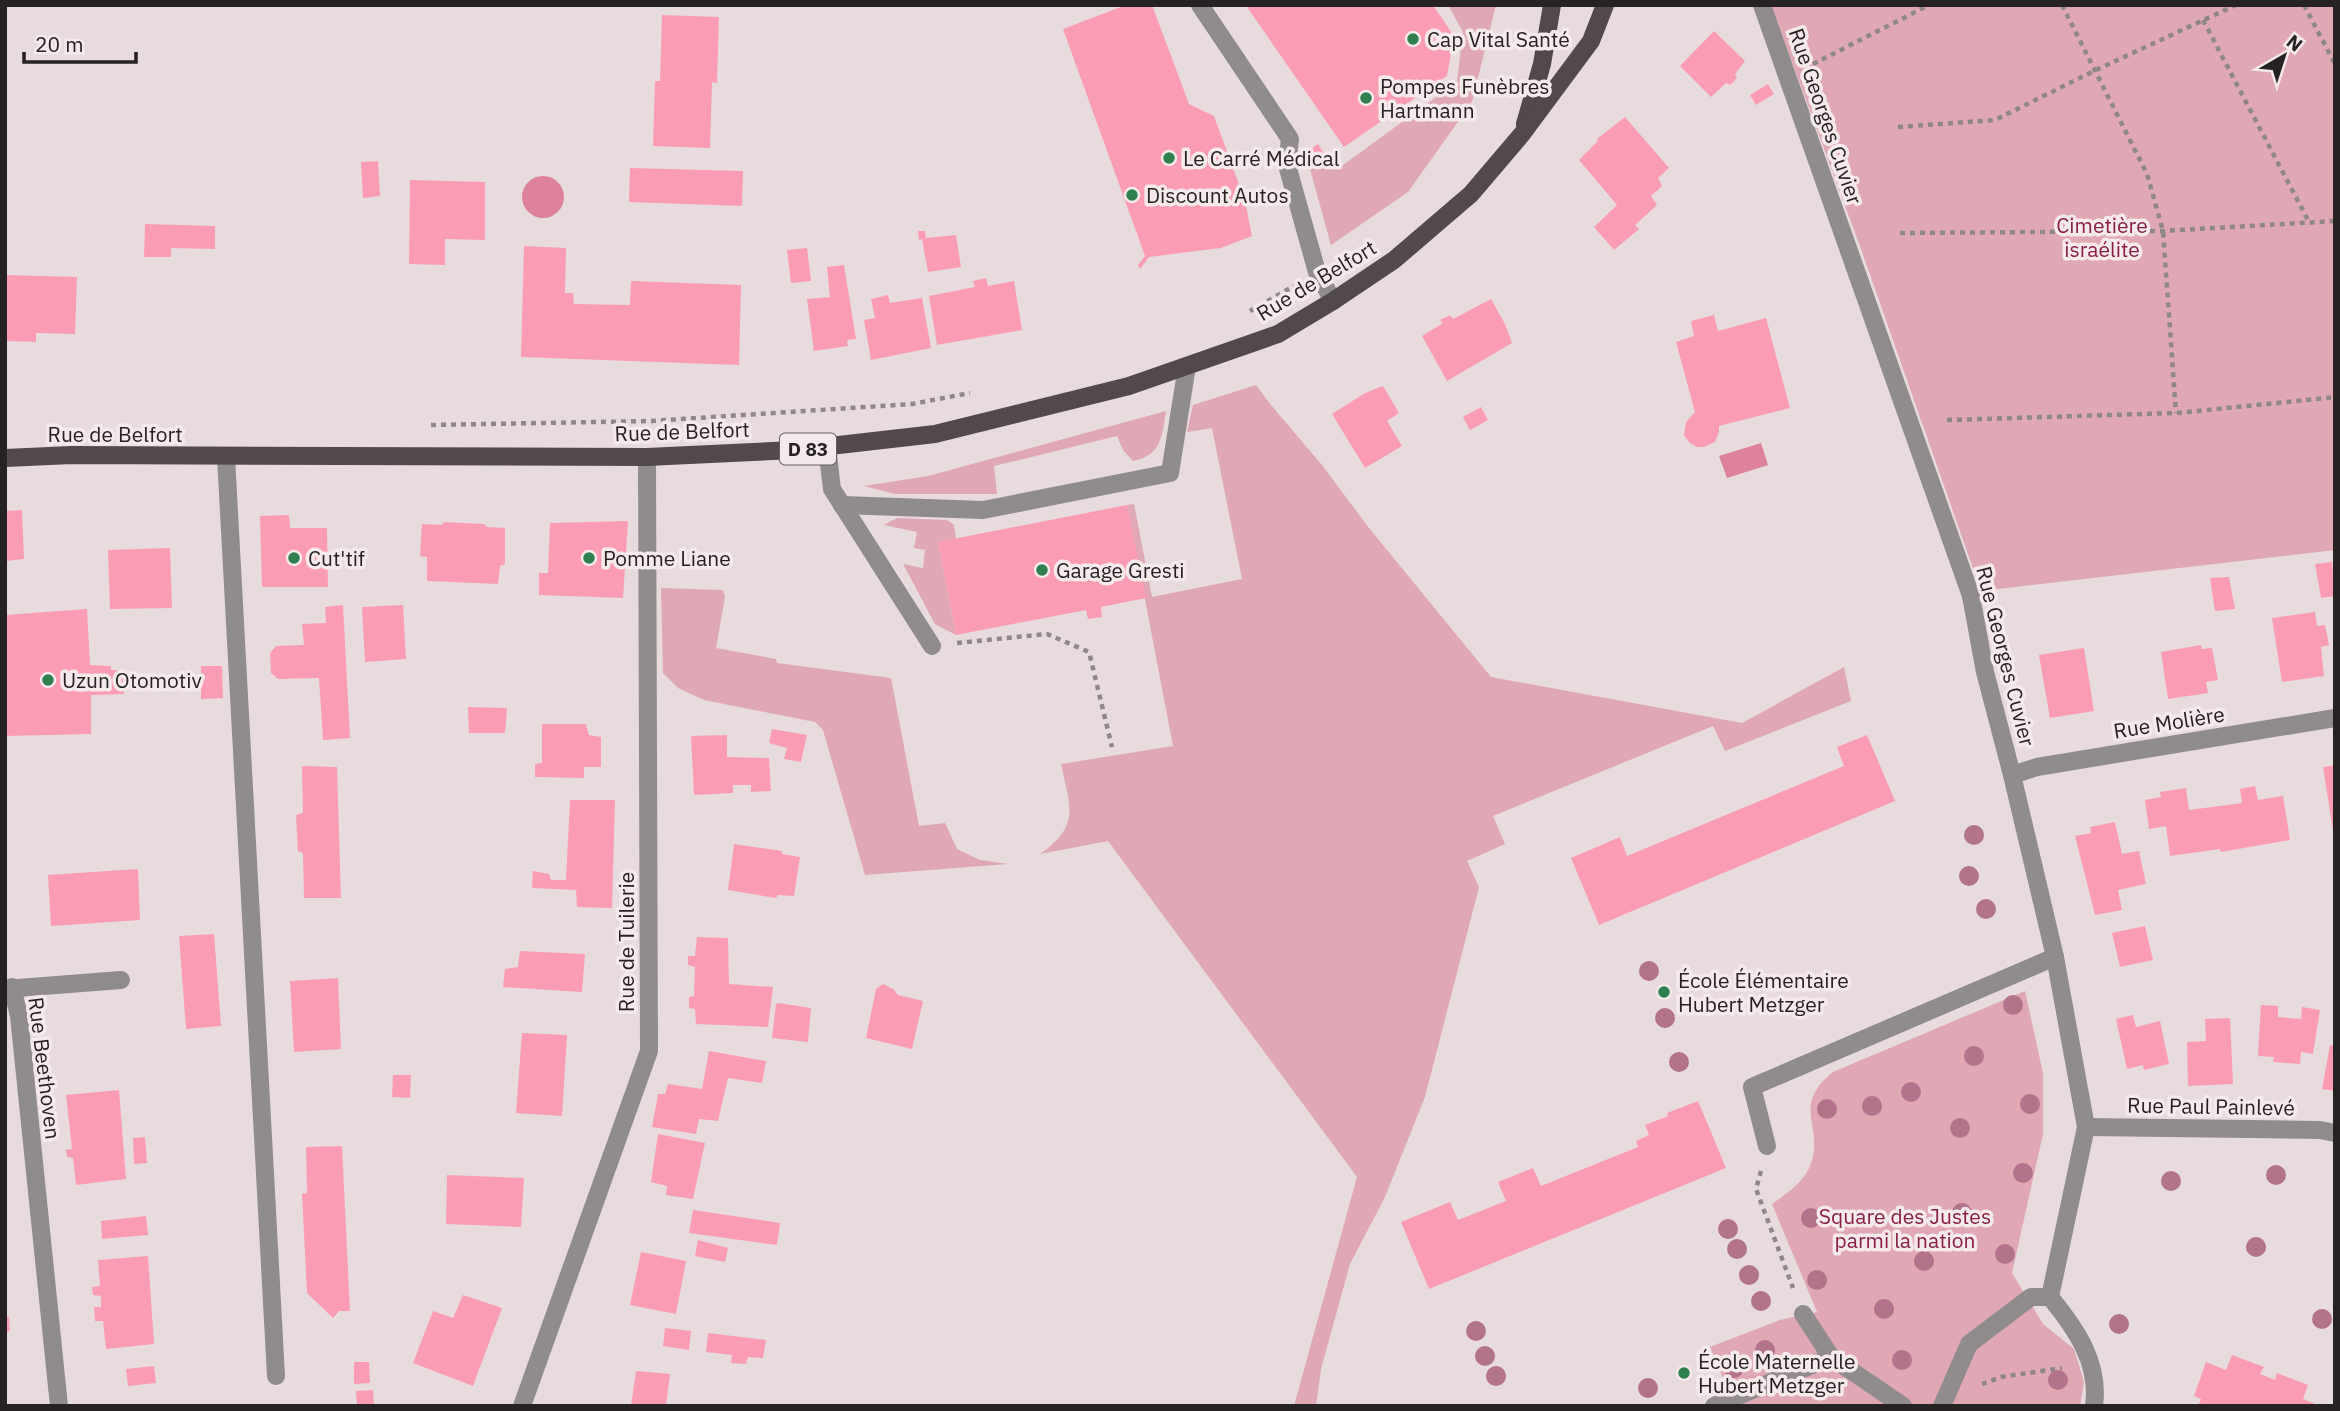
<svg xmlns="http://www.w3.org/2000/svg" width="2340" height="1411" font-family="'IBM Plex Sans',sans-serif">
<style>
.green{fill:#e0a7b4}
.water{fill:#dd829a}
.building{fill:#fa9db4}
.lines{fill:none;stroke-linecap:round;stroke-linejoin:round}
.path{stroke:#8f8789;stroke-width:4.5;stroke-dasharray:5 5;stroke-linecap:butt}
.service{stroke:#908c8d;stroke-width:18}
.pedestrian{stroke:#908c8d;stroke-width:18}
.minor{stroke:#908c8d;stroke-width:18}
.primary{stroke:#51494b;stroke-width:18}
.tree{fill:#b3738a}
.poi-dot{fill:#307f4f;stroke:#f4e9eb;stroke-width:2.5}
.labels{text-anchor:middle;dominant-baseline:central;stroke-width:7;stroke-linejoin:round;paint-order:stroke}
.shield{fill:#f4e9eb;stroke:#645e5f;stroke-width:2}
.shield-label{font-size:19px;font-weight:bold;fill:#262223}
.poi-label{font-size:21px;fill:#262223;stroke:#f4e9eb;text-anchor:start}
.street-label{font-size:21px;fill:#262223;stroke:#f4e9eb}
.park-label{font-size:21px;fill:#891e46;stroke:#f4e9eb}
</style>
<rect width="100%" height="100%" fill="#e7dbde"/>
<g class="green">
<polygon points="1448,5 1496,5 1472,102 1408,192 1331,245 1310,169 1330,155 1339,168 1457,82 1463,32"/>
<polygon points="1771,5 2335,5 2335,550 1981,591 1861,249"/>
<path d="M1256,385L1271,405L1322,465L1369,528L1491,677L1742,723L1844,667L1851,701L1725,751L1713,726L1493,816L1505,844L1467,861L1479,887L1425,1097L1385,1197L1350,1264L1321,1369L1316,1406H1294L1357,1177L1108,841L1040,854C1081,825 1070,807 1061,764L1173,746L1127,505L1134,504L1152,597L1242,579L1212,428L1187,432L1193,405Z"/>
<path d="M1166,411C1162,436 1162,455 1133,461L1123,450L1117,436L994,466L997,494H895L864,486L928,476Z"/>
<polygon points="897,518 947,520 954,525 956,539 938,542 956,635 935,624 903,564 923,568 925,550 914,548 917,532 884,525"/>
<polygon points="661,588 723,590 725,597 716,648 776,659 777,663 891,678 919,826 945,823 957,849 980,860 1008,864 865,875 823,730 815,722 704,700 678,688 663,673"/>
<path d="M2025,991L2043,1073V1134L2012,1273L2043,1324L2074,1349L2084,1382L2080,1406H1735L1710,1347L1780,1320L1817,1312L1772,1204C1786,1194 1804,1182 1810,1166C1826,1126 1789,1108 1833,1072Z"/>
</g>
<g class="water">
<circle cx="543" cy="197" r="21"/>
<polygon points="1761,443 1768,465 1727,478 1719,456"/>
</g>
<g class="building">
<polygon points="1126,5 1152,5 1189,104 1214,116 1245,201 1252,236 1221,248 1149,257 1140,269 1138,265 1145,256 1063,29"/>
<polygon points="1249,5 1433,5 1454,36 1447,76 1344,147 1247,7"/>
<polygon points="662,15 719,17 717,83 712,82 710,148 653,146 655,81 660,81"/>
<polygon points="1714,31 1745,61 1735,74 1737,78 1730,85 1726,83 1711,97 1680,66"/>
<polygon points="1768,84 1774,94 1756,105 1750,95"/>
<polygon points="1625,117 1669,168 1658,178 1662,186 1651,196 1657,205 1635,225 1639,229 1614,250 1594,227 1617,205 1579,160 1598,141 1597,139"/>
<polygon points="1318,144 1325,155 1310,165 1302,156"/>
<polygon points="378,161 380,196 363,198 361,162"/>
<polygon points="630,168 743,171 742,206 629,202"/>
<polygon points="410,180 485,182 485,240 445,239 445,265 409,264"/>
<polygon points="145,224 215,226 215,249 171,248 171,257 144,257"/>
<polygon points="918,231 925,231 926,238 956,235 961,267 928,272 922,239 919,240"/>
<polygon points="524,246 566,248 565,293 573,293 574,304 630,305 631,281 741,285 739,365 521,357"/>
<polygon points="807,248 811,281 791,283 787,250"/>
<polygon points="844,265 856,339 847,340 848,346 814,351 807,299 830,297 827,267"/>
<polygon points="5,275 77,277 75,334 36,333 36,342 5,341"/>
<polygon points="986,278 988,286 1014,281 1022,330 937,345 929,296 975,287 973,281"/>
<polygon points="888,295 890,303 922,298 931,348 871,360 864,320 875,318 871,299"/>
<polygon points="1491,299 1505,324 1512,343 1447,381 1422,336 1443,323 1440,320 1450,315 1453,319"/>
<polygon points="1714,315 1718,331 1766,318 1790,408 1719,426 1719,432 1715,442 1704,447 1697,447 1690,443 1684,435 1686,422 1695,412 1676,342 1694,336 1691,321"/>
<polygon points="1383,386 1399,413 1387,421 1402,446 1365,468 1332,414 1365,393"/>
<polygon points="1481,407 1488,420 1470,430 1463,417"/>
<polygon points="1127,505 1146,598 1101,607 1102,617 1088,619 1086,610 956,635 938,542"/>
<polygon points="22,510 24,559 5,561 5,511"/>
<polygon points="289,515 290,528 327,528 328,587 262,587 260,516"/>
<polygon points="628,521 623,598 539,595 539,573 548,573 550,523"/>
<polygon points="444,522 484,524 487,527 505,528 505,564 500,566 498,584 427,581 427,557 420,556 422,524 442,525"/>
<polygon points="170,548 172,608 110,609 108,550"/>
<polygon points="2332,562 2335,596 2321,598 2315,564"/>
<polygon points="2229,577 2235,609 2215,611 2210,578"/>
<polygon points="343,605 350,738 323,740 319,678 278,679 271,673 270,653 276,646 304,645 302,624 326,623 325,607"/>
<polygon points="403,605 406,659 365,662 362,607"/>
<polygon points="87,609 90,665 111,666 111,670 124,670 124,694 91,695 91,734 5,736 5,615"/>
<polygon points="2315,612 2317,626 2325,625 2329,645 2321,647 2324,676 2282,682 2272,618"/>
<polygon points="2201,645 2202,649 2212,648 2218,680 2206,682 2208,693 2168,699 2161,652"/>
<polygon points="2084,648 2094,711 2050,718 2039,655"/>
<polygon points="201,666 222,666 223,698 201,699"/>
<polygon points="468,707 507,708 505,733 469,733"/>
<polygon points="542,724 586,724 589,735 601,737 601,767 584,767 584,778 535,777 535,764 542,763"/>
<polygon points="772,729 807,735 801,762 784,759 787,748 769,743"/>
<polygon points="727,735 727,757 769,758 771,791 751,792 751,785 733,785 733,793 694,795 691,736"/>
<polygon points="1867,735 1895,801 1599,925 1571,858 1620,837 1627,856 1844,766 1837,747"/>
<polygon points="2335,765 2335,831 2333,831 2323,767"/>
<polygon points="302,766 337,767 341,898 304,898 303,853 298,851 296,815 303,813"/>
<polygon points="2255,786 2258,800 2283,796 2290,840 2221,852 2220,849 2170,856 2166,826 2149,829 2145,800 2161,797 2160,792 2186,788 2189,810 2242,803 2240,789"/>
<polygon points="570,800 615,800 612,908 577,907 576,890 532,888 533,871 549,874 551,880 566,880"/>
<polygon points="2115,822 2122,854 2139,851 2146,884 2118,890 2122,910 2095,915 2075,836 2091,833 2090,827"/>
<polygon points="734,844 782,851 782,854 800,857 794,896 778,895 776,898 728,890"/>
<polygon points="138,869 140,920 51,926 48,875"/>
<polygon points="2145,926 2153,960 2120,967 2112,933"/>
<polygon points="214,934 221,1026 186,1029 179,936"/>
<polygon points="697,937 728,938 729,984 773,987 768,1027 696,1024 695,1009 689,1008 689,997 694,996 695,967 688,965 688,956 695,956"/>
<polygon points="520,951 585,954 582,992 503,987 505,969 518,967"/>
<polygon points="338,978 341,1049 294,1052 290,981"/>
<polygon points="883,984 893,989 898,995 923,1001 912,1049 866,1038 876,989"/>
<polygon points="778,1003 811,1008 808,1042 772,1038 776,1004"/>
<polygon points="2261,1005 2278,1006 2278,1017 2301,1019 2302,1007 2320,1010 2313,1054 2301,1052 2300,1064 2273,1062 2274,1057 2258,1056"/>
<polygon points="2133,1015 2136,1027 2160,1021 2169,1064 2144,1070 2143,1065 2127,1069 2116,1019"/>
<polygon points="2230,1018 2233,1084 2188,1086 2187,1042 2206,1041 2205,1019"/>
<polygon points="522,1033 567,1035 562,1116 516,1113"/>
<polygon points="2330,1045 2335,1046 2335,1091 2322,1089"/>
<polygon points="709,1051 766,1061 762,1083 728,1078 718,1121 699,1119 696,1134 652,1127 658,1094 665,1094 668,1084 702,1089"/>
<polygon points="393,1075 411,1075 410,1098 392,1097"/>
<polygon points="119,1090 126,1179 76,1185 73,1158 67,1157 66,1150 72,1149 66,1095"/>
<polygon points="1698,1101 1726,1168 1429,1289 1401,1222 1450,1202 1458,1220 1506,1201 1498,1182 1533,1168 1541,1186 1638,1147 1636,1141 1649,1135 1645,1125 1668,1116 1667,1113"/>
<polygon points="658,1134 705,1143 693,1199 666,1195 667,1186 651,1182"/>
<polygon points="145,1137 147,1163 134,1164 133,1138"/>
<polygon points="342,1146 350,1311 339,1311 333,1318 307,1293 302,1194 307,1193 306,1147"/>
<polygon points="447,1175 524,1178 521,1227 446,1224"/>
<polygon points="693,1210 780,1223 777,1245 689,1233"/>
<polygon points="146,1216 148,1235 102,1239 101,1221"/>
<polygon points="698,1240 728,1248 725,1262 695,1256"/>
<polygon points="641,1252 686,1261 676,1314 630,1305"/>
<polygon points="148,1256 154,1344 106,1349 103,1321 95,1321 94,1307 101,1307 101,1296 93,1295 92,1287 100,1286 98,1260"/>
<polygon points="463,1295 502,1308 473,1386 413,1363 433,1311 453,1318"/>
<polygon points="5,1317 9,1317 10,1331 5,1332"/>
<polygon points="665,1328 691,1331 689,1350 663,1346"/>
<polygon points="708,1333 766,1340 763,1358 748,1357 746,1364 731,1363 732,1355 706,1352"/>
<polygon points="2232,1355 2264,1367 2260,1374 2275,1380 2277,1373 2308,1385 2303,1399 2320,1406 2198,1406 2201,1399 2194,1396 2206,1362 2226,1370"/>
<polygon points="354,1362 369,1362 370,1383 354,1384"/>
<polygon points="154,1366 156,1383 128,1386 126,1369"/>
<polygon points="636,1371 670,1374 666,1406 631,1406"/>
<polygon points="373,1390 374,1406 357,1406 356,1391"/>
</g>
<g class="lines">
<g class="path">
<polyline points="2062,5 2147,174 2163,231 2176,413"/>
<polyline points="2304,5 2335,64"/>
<polyline points="2203,20 2310,224"/>
<polyline points="1813,64 1929,5"/>
<polyline points="1898,127 1995,120 2096,70 2236,5"/>
<polyline points="1900,233 2163,231 2335,221"/>
<polyline points="1250,311 1294,286"/>
<polyline points="1947,420 2176,413 2335,397"/>
<polyline points="431,425 651,421 912,404 970,393"/>
<polyline points="957,643 1047,634 1089,652 1112,747"/>
<polyline points="1761,1171 1756,1189 1793,1288"/>
<polyline points="1982,1384 2001,1377 2062,1368"/>
</g>
<g class="service">
<polyline points="1200,5 1290,139 1287,165 1317,272 1333,301"/>
<polyline points="1762,5 1971,596"/>
<polyline points="827,447 832,489 932,646"/>
<polyline points="226,457 276,1376"/>
<polyline points="842,505 983,510 1170,473 1187,366"/>
</g>
<g class="pedestrian">
<polyline points="1767,1146 1752,1087 2055,957"/>
<polyline points="1803,1314 1831,1357 1903,1406"/>
<polyline points="1714,1406 1831,1357"/>
<polyline points="1942,1406 1969,1344 2031,1297 2050,1297"/>
</g>
<g class="minor">
<path d="M1971,596L1985,672L2012,775L2055,957L2086,1127L2050,1297C2076,1329 2100,1363 2094,1406"/>
<polyline points="2012,775 2037,767 2335,718"/>
<polyline points="12,987 19,1016 59,1406"/>
<polyline points="5,989 121,980"/>
<polyline points="2086,1127 2320,1130 2335,1133"/>
<polyline points="522,1406 649,1051 647,457"/>
</g>
<g class="primary">
<polyline points="1525,124 1542,64 1552,5"/>
<polyline points="5,458 72,455 647,457 795,450 935,434 1129,386 1278,334 1333,301 1394,260 1471,194 1522,134 1591,41 1605,5"/>
</g>
</g>
<g class="tree">
<circle cx="1974" cy="835" r="10"/>
<circle cx="1969" cy="876" r="10"/>
<circle cx="1986" cy="909" r="10"/>
<circle cx="1649" cy="971" r="10"/>
<circle cx="2013" cy="1005" r="10"/>
<circle cx="1665" cy="1018" r="10"/>
<circle cx="1974" cy="1056" r="10"/>
<circle cx="1679" cy="1062" r="10"/>
<circle cx="1911" cy="1092" r="10"/>
<circle cx="2030" cy="1104" r="10"/>
<circle cx="1872" cy="1106" r="10"/>
<circle cx="1827" cy="1109" r="10"/>
<circle cx="1960" cy="1128" r="10"/>
<circle cx="2023" cy="1173" r="10"/>
<circle cx="2276" cy="1175" r="10"/>
<circle cx="2171" cy="1181" r="10"/>
<circle cx="1962" cy="1213" r="10"/>
<circle cx="1811" cy="1218" r="10"/>
<circle cx="1728" cy="1229" r="10"/>
<circle cx="2256" cy="1247" r="10"/>
<circle cx="1737" cy="1249" r="10"/>
<circle cx="2005" cy="1254" r="10"/>
<circle cx="1924" cy="1261" r="10"/>
<circle cx="1749" cy="1275" r="10"/>
<circle cx="1817" cy="1280" r="10"/>
<circle cx="1761" cy="1301" r="10"/>
<circle cx="1884" cy="1309" r="10"/>
<circle cx="2322" cy="1319" r="10"/>
<circle cx="2119" cy="1324" r="10"/>
<circle cx="1476" cy="1331" r="10"/>
<circle cx="1765" cy="1350" r="10"/>
<circle cx="1485" cy="1356" r="10"/>
<circle cx="1902" cy="1360" r="10"/>
<circle cx="1734" cy="1368" r="10"/>
<circle cx="1496" cy="1376" r="10"/>
<circle cx="2058" cy="1380" r="10"/>
<circle cx="1648" cy="1388" r="10"/>
</g>
<g class="poi-dot">
<circle cx="1413" cy="39" r="7"/>
<circle cx="1366" cy="98" r="7"/>
<circle cx="1169" cy="158" r="7"/>
<circle cx="1132" cy="195" r="7"/>
<circle cx="294" cy="558" r="7"/>
<circle cx="589" cy="558" r="7"/>
<circle cx="1042" cy="570" r="7"/>
<circle cx="48" cy="680" r="7"/>
<circle cx="1664" cy="992" r="7"/>
<circle cx="1684" cy="1373" r="7"/>
</g>
<g class="labels">
<rect class="shield" x="780" y="433.5" width="56" height="31" rx="5"/>
<g class="shield-label">
<text x="808" y="449">D 83</text>
</g>
<g class="poi-label">
<text x="1427" y="39">Cap Vital Santé</text>
<text x="1380" y="86">Pompes Funèbres<tspan x="1380" dy="24">Hartmann</tspan></text>
<text x="1183" y="158">Le Carré Médical</text>
<text x="1146" y="195">Discount Autos</text>
<text x="308" y="558">Cut'tif</text>
<text x="603" y="558">Pomme Liane</text>
<text x="1056" y="570">Garage Gresti</text>
<text x="62" y="680">Uzun Otomotiv</text>
<text x="1678" y="980">École Élémentaire<tspan x="1678" dy="24">Hubert Metzger</tspan></text>
<text x="1698" y="1361">École Maternelle<tspan x="1698" dy="24">Hubert Metzger</tspan></text>
</g>
<g class="street-label">
<text transform="translate(1826 116) rotate(71)">Rue Georges Cuvier</text>
<text transform="translate(1316 280) rotate(-31)">Rue de Belfort</text>
<text transform="translate(682 431) rotate(-2)">Rue de Belfort</text>
<text x="115" y="434">Rue de Belfort</text>
<text transform="translate(2006 656) rotate(76)">Rue Georges Cuvier</text>
<text transform="translate(2169 722) rotate(-9)">Rue Molière</text>
<text transform="translate(626 942) rotate(-90)">Rue de Tuilerie</text>
<text transform="translate(45 1068) rotate(83)">Rue Beethoven</text>
<text transform="translate(2211 1106) rotate(1)">Rue Paul Painlevé</text>
</g>
<g class="park-label">
<text x="2102" y="225">Cimetière<tspan x="2102" dy="24">israélite</tspan></text>
<text x="1905" y="1216">Square des Justes<tspan x="1905" dy="24">parmi la nation</tspan></text>
</g>
</g>
<rect width="2340" height="1411" fill="none" stroke="#262223" stroke-width="14"/>
<g transform="translate(2284 56) rotate(39)" stroke="#f4e9eb" stroke-width="5" paint-order="stroke">
<path d="M0-5L12 26L0 18L-12 26Z" fill="#262223"/>
<text y="-10" font-size="19" font-weight="bold" text-anchor="middle" fill="#262223">N</text>
</g>
<path d="M24 52v10h112v-10" fill="none" stroke="#262223" stroke-width="3.5"/>
<text x="35" y="52" font-size="21" fill="#262223" stroke="#f4e9eb" stroke-width="5" paint-order="stroke">20 m</text>
</svg>
